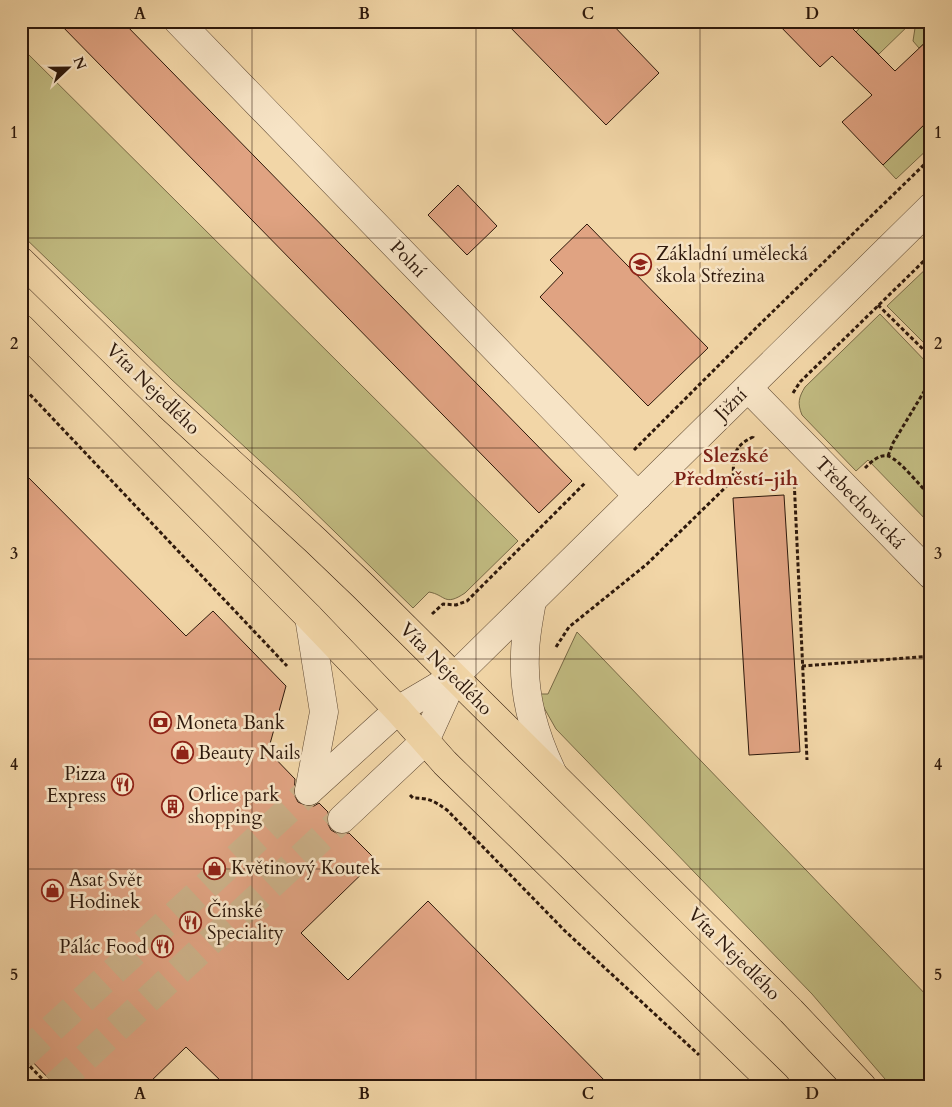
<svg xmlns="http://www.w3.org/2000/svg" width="952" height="1107" font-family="Cardo,serif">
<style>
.green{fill:#c2bc82;stroke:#786a46}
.building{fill:#e0a382;stroke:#2d180b}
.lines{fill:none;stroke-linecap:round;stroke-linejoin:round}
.minor-tunnel{stroke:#cbb088;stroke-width:28;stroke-dasharray:28 14;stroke-linecap:butt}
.minor-casing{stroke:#5e4832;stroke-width:29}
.major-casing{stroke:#2d180b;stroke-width:29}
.path{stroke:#2d180b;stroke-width:3;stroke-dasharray:4 2.5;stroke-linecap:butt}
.minor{stroke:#f7e4c6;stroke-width:28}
.major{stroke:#f2d6a7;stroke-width:28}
.grid{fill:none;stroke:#2d180b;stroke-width:1;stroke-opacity:0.55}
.labels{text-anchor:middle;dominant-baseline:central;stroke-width:5;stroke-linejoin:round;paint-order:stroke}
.poi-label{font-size:19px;fill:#2d180b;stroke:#f7e4c6;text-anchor:start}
.street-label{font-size:19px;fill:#2d180b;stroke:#f7e4c6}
.neighbourhood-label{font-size:20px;font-weight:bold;fill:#7a1f14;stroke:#f7e4c6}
.neatline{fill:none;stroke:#2d180b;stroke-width:2}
.grid-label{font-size:16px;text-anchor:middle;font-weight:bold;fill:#2d180b}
</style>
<rect width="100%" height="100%" fill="#f2d6a7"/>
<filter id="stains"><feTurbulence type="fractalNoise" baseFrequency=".004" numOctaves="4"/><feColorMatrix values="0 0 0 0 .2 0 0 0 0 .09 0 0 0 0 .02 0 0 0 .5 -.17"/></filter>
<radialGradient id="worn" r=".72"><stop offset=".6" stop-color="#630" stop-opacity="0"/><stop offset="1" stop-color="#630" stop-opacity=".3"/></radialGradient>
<g class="green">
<polygon points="866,21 913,21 879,54 856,32"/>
<polygon points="921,21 931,21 931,37 919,48 913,41 915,28"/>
<path d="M21,47L518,541L465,593C444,607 446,595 429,592L413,608L297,495L171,379L21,234Z"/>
<polygon points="931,118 931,146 896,179 883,165"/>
<polygon points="931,264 931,350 887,306"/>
<path d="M880,314L929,365L931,373L924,383L931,386V525L868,460L856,471L802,415C797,403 799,397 805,387Z"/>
<polygon points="577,632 931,1000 931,1086 891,1086 812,994 556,729 543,706 539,694 548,694"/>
</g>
<g class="building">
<polygon points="57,21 122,21 572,481 539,513"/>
<polygon points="504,21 609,21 659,73 606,125"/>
<polygon points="775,21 845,21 895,71 931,37 931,118 883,165 842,122 872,95 832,56 820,67"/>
<polygon points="458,185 497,226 467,255 428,215"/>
<polygon points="587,224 708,348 648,406 540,297 563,273 550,260"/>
<polygon points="21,470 186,636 213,611 286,686 268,751 295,779 294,794 298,802 307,806 314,806 319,803 328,812 327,822 331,830 338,834 349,833 376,860 301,933 348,980 428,901 610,1086 226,1086 186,1047 146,1086 56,1086 21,1050"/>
<polygon points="784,495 800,752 749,755 733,498"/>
</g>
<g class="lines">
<g class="minor-tunnel">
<polyline points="21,1057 309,791"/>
<polyline points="55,1086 342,819"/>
</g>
<defs>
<g id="minor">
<polyline points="178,21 638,496"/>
<polyline points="748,388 931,575"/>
<path d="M532,601C529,619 525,637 525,655C523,697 535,737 553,774"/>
<polyline points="309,791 398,710 454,677 931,207"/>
<polyline points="309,791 324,712 309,617"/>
<polyline points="342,819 425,741 454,677"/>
</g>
<g id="major">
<polyline points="21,261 168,405 316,541 364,587 791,1011 862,1086"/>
<polyline points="21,328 309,617 398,710 445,763 776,1086"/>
</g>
</defs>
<use href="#minor" class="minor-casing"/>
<use href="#major" class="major-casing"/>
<g class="path">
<polyline points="878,305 931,357"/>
<polyline points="21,385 287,666"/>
<polyline points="793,393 800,382 931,254"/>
<polyline points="634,450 760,324 931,158"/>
<polyline points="888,456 893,443 928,385 931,382"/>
<path d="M865,468C871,462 879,454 888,456C899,459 922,488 931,497"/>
<polyline points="794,478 807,760"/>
<polyline points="432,614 443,604 456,605 467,601 585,483"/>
<path d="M556,647L569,627L647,564L733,480C734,459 731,447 753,437V436"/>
<polyline points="802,666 931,656"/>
<path d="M410,795L413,798C429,798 434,801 447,810L565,931L699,1055"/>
<polyline points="21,1057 49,1086"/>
</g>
<use href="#minor" class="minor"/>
<use href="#major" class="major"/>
</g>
<path class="grid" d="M252,21V1086M476,21V1086M700,21V1086M21,238H931M21,448H931M21,659H931M21,869H931"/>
<defs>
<symbol id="school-ring" viewBox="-11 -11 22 22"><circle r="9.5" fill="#f7e4c6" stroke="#8f2418" stroke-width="1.5"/><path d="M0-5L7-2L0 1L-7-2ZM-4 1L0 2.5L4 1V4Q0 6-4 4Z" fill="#8f2418"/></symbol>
<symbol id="bank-ring" viewBox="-11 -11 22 22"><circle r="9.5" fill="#f7e4c6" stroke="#8f2418" stroke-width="1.5"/><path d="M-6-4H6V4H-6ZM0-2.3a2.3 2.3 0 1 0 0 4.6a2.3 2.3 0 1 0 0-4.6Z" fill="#8f2418"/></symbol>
<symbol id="shop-ring" viewBox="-11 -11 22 22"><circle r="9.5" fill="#f7e4c6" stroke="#8f2418" stroke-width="1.5"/><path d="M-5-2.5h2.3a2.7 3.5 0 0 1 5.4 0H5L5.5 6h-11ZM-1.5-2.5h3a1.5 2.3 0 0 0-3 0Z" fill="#8f2418"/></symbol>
<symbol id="restaurant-ring" viewBox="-11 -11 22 22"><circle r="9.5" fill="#f7e4c6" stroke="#8f2418" stroke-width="1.5"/><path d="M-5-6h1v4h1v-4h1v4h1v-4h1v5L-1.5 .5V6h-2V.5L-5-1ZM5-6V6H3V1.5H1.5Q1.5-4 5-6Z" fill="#8f2418"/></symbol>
<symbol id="building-ring" viewBox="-11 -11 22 22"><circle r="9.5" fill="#f7e4c6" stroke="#8f2418" stroke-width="1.5"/><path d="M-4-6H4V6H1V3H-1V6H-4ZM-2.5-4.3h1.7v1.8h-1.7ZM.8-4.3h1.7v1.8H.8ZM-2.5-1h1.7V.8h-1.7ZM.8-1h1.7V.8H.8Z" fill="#8f2418"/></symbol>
</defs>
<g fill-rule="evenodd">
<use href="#school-ring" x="628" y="252" width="25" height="25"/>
<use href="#bank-ring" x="148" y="710" width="25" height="25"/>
<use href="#shop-ring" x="170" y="740" width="25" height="25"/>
<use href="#restaurant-ring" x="110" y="772" width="25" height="25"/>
<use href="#building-ring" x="160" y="794" width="25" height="25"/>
<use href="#shop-ring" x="202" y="856" width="25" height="25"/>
<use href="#shop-ring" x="40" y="878" width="25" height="25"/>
<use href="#restaurant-ring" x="178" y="910" width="25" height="25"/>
<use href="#restaurant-ring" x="150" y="934" width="25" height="25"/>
</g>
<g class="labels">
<g class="poi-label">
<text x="656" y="254">Základní umělecká<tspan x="656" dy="22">škola Střezina</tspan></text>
<text x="176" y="723">Moneta Bank</text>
<text x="198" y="753">Beauty Nails</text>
<text x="106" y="774" text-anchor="end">Pizza<tspan x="106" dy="22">Express</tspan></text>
<text x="188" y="795">Orlice park<tspan x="188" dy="22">shopping</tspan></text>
<text x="231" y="868">Květinový Koutek</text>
<text x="69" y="880">Asat Svět<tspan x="69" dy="22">Hodinek</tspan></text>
<text x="207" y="911">Čínské<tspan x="207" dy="22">Speciality</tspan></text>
<text x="147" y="947" text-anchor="end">Pálác Food</text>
</g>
<g class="street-label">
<text transform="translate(408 259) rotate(46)">Polní</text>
<text transform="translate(153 389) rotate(44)">Víta Nejedlého</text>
<text transform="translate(731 404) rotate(-45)">Jižní</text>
<text transform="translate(860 503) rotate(46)">Třebechovická</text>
<text transform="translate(446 669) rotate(45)">Víta Nejedlého</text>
<text transform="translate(734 954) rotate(45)">Víta Nejedlého</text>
</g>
<g class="neighbourhood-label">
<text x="736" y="455">Slezské<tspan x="736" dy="23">Předměstí-jih</tspan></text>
</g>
</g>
<rect width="952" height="1107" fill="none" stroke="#f2d6a7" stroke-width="55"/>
<g transform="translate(68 68) rotate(68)" stroke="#f7e4c6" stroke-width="4" paint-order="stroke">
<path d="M0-4L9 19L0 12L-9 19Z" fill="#2d180b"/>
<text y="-8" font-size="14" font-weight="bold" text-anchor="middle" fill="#2d180b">N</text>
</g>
<rect x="28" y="28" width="896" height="1052" class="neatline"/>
<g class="grid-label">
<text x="140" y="19">A</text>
<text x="364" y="19">B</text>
<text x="588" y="19">C</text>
<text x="812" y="19">D</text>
<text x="14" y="138">1</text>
<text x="938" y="138">1</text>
<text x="14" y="349">2</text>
<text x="938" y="349">2</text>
<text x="14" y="559">3</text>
<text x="938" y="559">3</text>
<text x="14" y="770">4</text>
<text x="938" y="770">4</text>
<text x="14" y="980">5</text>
<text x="938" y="980">5</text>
<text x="140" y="1099">A</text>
<text x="364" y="1099">B</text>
<text x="588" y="1099">C</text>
<text x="812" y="1099">D</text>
</g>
<rect width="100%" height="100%" filter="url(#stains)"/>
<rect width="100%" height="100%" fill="url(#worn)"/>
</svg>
